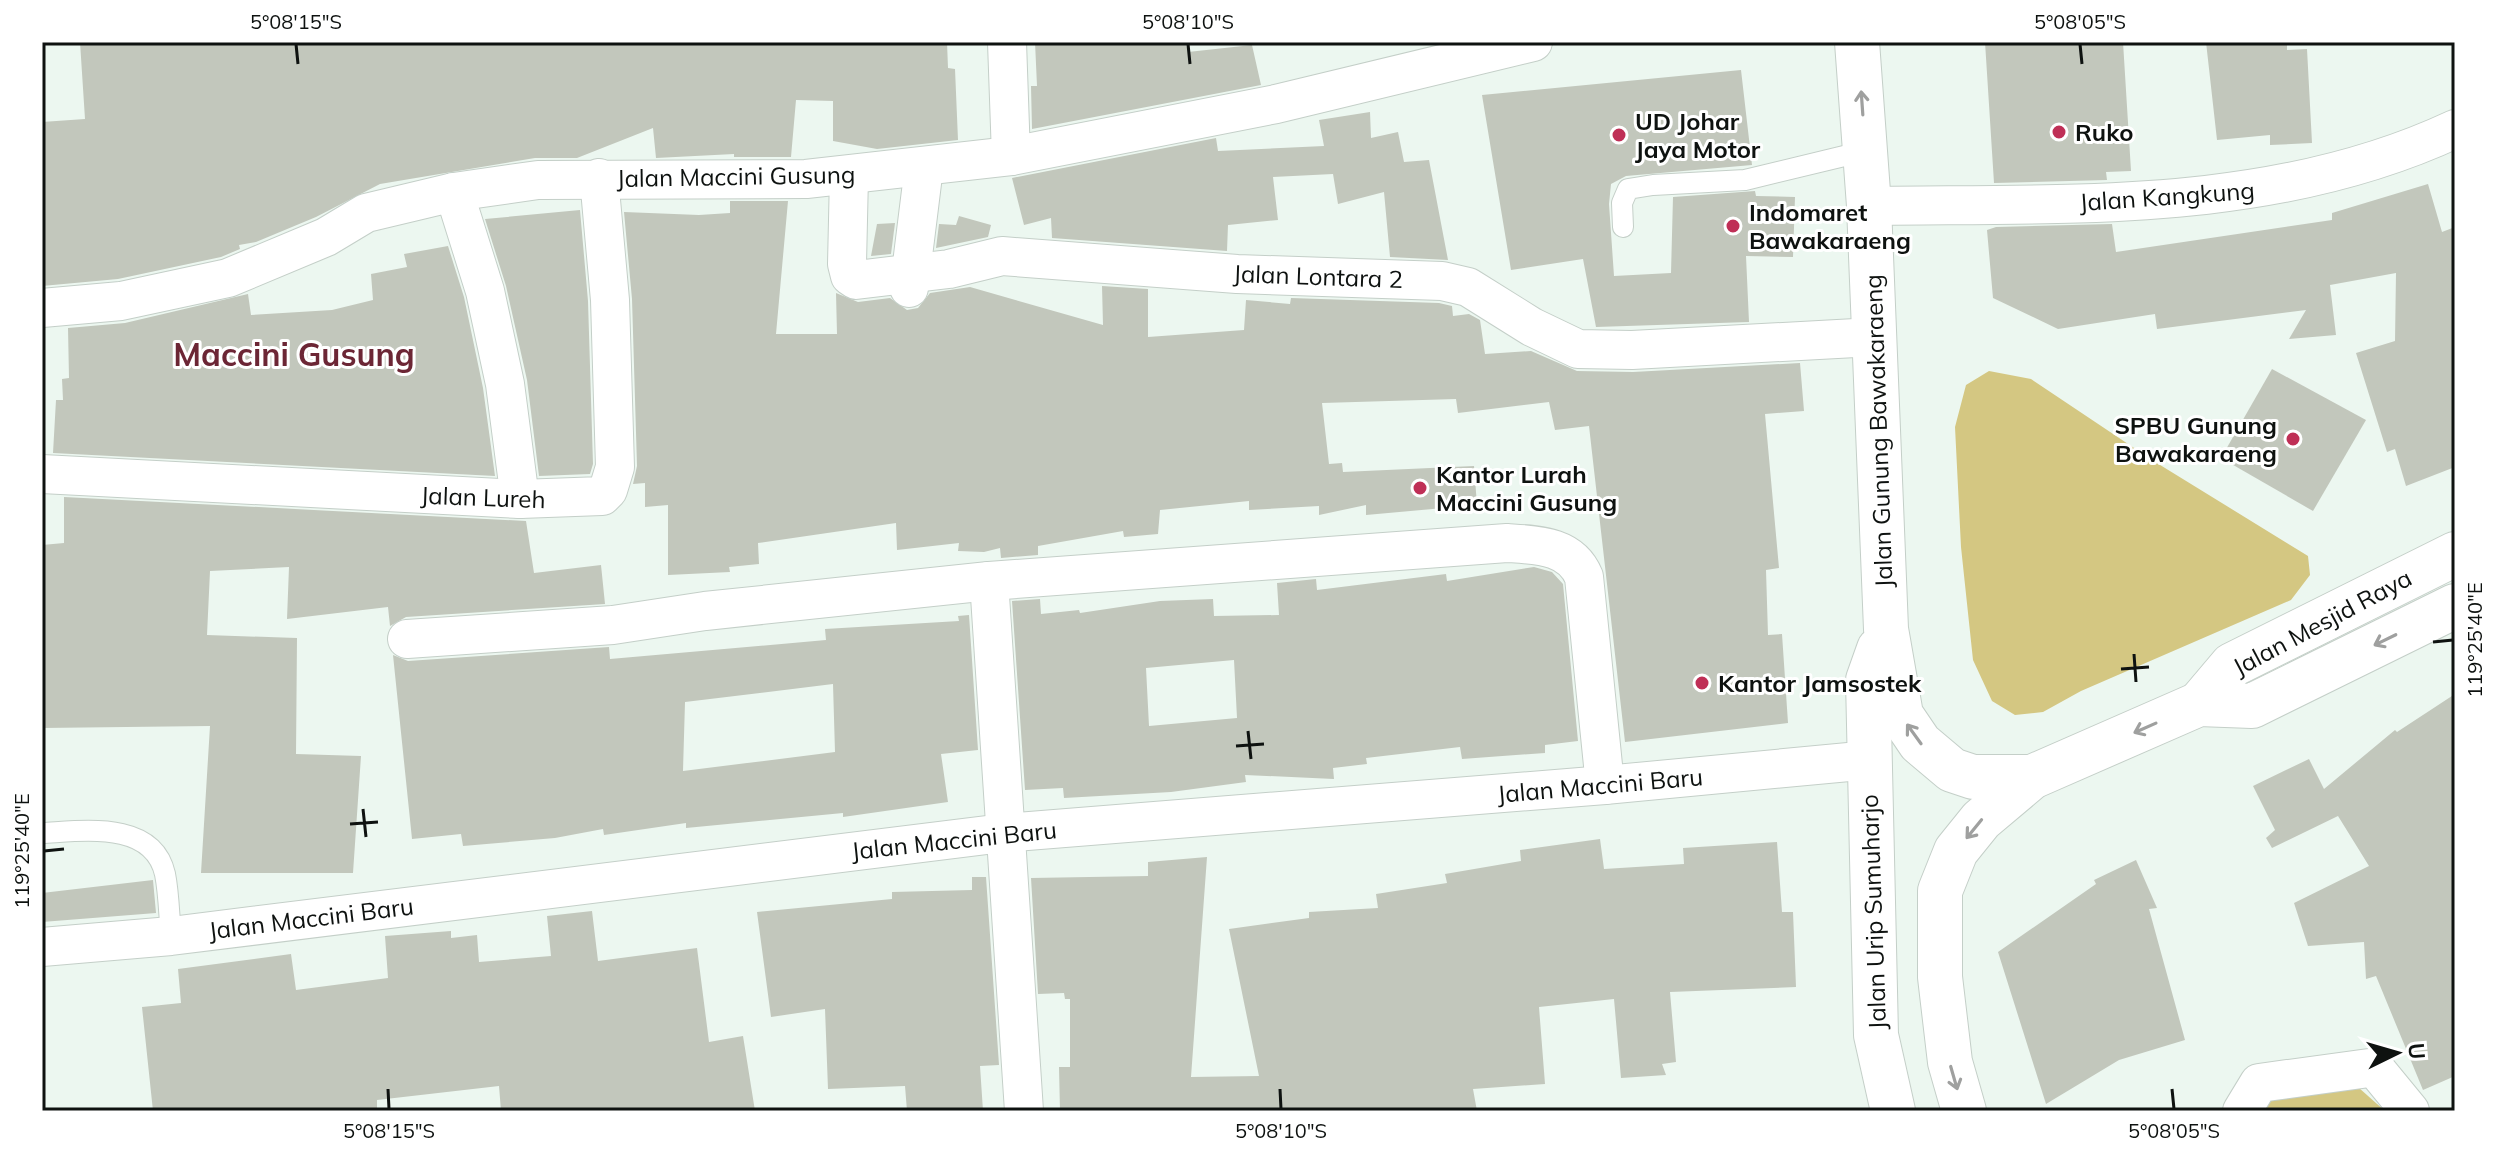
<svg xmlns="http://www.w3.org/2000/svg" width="2497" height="1153" font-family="Mulish,sans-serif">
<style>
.green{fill:#d4c782}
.building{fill:#c2c7bc;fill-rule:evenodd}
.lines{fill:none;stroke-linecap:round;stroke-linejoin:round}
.lane-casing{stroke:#c4cfc8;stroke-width:22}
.street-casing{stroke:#c4cfc8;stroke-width:40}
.highway-casing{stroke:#c4cfc8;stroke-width:46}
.lane{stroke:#fff;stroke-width:20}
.street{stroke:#fff;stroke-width:38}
.highway{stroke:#fff;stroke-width:44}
.oneway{stroke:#9fa09f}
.ticks{fill:none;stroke:#0e1210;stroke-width:3}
.poi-dot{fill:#bf2f56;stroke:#fff;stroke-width:3}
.labels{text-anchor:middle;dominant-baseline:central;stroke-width:6;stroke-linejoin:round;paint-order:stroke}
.poi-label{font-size:24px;font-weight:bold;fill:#0e1210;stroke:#fff;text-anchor:start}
.street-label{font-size:24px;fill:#0e1210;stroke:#fff}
.district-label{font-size:32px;font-weight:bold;fill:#6c2635;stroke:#fff}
.neatline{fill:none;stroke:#0e1210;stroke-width:3}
.ticks-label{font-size:20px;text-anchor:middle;fill:#0e1210}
</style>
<rect width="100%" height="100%" fill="#ecf7f0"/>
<g class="green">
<polygon points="1989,371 2031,379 2152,460 2308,556 2310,575 2291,600 2081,691 2043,712 2015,715 1992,701 1973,660 1961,547 1955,427 1966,385"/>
<polygon points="2350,1080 2385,1111 2253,1111 2262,1094"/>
</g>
<g class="building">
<polygon points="80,42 947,42 948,68 955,69 958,140 877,149 833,141 833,101 796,100 791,157 734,157 734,154 656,158 653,128 577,158 535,158 380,184 316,217 256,242 239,245 240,249 221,257 118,279 42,286 42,122 85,119"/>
<polygon points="1035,42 1186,42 1188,52 1252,45 1261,85 1032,129 1031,86 1037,86"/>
<polygon points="1985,42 2123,42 2131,171 2106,172 2107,180 1994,183"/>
<polygon points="2206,42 2287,42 2287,50 2307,49 2312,143 2270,145 2270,135 2217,140"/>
<polygon points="1741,70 1752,165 1626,176 1611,184 1609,204 1614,276 1671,273 1673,197 1755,191 1756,196 1795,197 1793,257 1746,256 1749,322 1596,327 1583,259 1511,270 1482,95"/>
<polygon points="1370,112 1371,138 1398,132 1404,162 1429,160 1448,260 1390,257 1384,192 1338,204 1333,174 1273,177 1278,220 1228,225 1227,251 1052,238 1051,218 1024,225 1012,178 1216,138 1218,151 1324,146 1319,120"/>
<polygon points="2428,184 2442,232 2455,227 2455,467 2406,486 2395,449 2387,452 2356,353 2395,341 2396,273 2330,285 2336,335 2289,339 2306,310 2157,329 2155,314 2058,329 1993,298 1987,230 1996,227 2112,224 2116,252 2332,220 2332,213"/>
<polygon points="730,201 788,201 776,334 837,334 836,293 858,302 890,298 907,310 918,308 930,293 970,287 1103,325 1102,286 1148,289 1148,337 1244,330 1246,300 1290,304 1291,298 1439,303 1452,306 1453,316 1469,314 1480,320 1485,354 1531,351 1577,371 1633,372 1800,363 1804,411 1765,414 1779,568 1766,570 1768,635 1782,634 1788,723 1625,742 1589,426 1555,430 1549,402 1458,413 1456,399 1322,403 1329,464 1342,463 1343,472 1474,466 1477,505 1366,515 1366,505 1319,515 1319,506 1249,510 1249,501 1160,510 1158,534 1124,537 1123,531 1038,546 1038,555 1001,558 1000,548 984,552 958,551 959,543 897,550 896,523 758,543 759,564 729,567 730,572 668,575 668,505 645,507 645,483 633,484 637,466 632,299 624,212 699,215 730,213"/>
<polygon points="580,210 588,301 593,464 590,474 539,476 527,380 506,286 485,219"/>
<polygon points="959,216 991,225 988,237 936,248 939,224 956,225"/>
<polygon points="895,223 891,254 871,256 877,224"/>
<polygon points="448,246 464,297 483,388 495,476 53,453 56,400 63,400 62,379 69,378 68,328 125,323 248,294 251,315 332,310 373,300 371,274 407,267 404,254"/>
<polygon points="2272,369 2366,420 2313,511 2221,458"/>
<polygon points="64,497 526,521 534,573 601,565 605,604 406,617 390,626 388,607 287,619 289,567 210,571 207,635 297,638 296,754 361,756 353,873 201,873 210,726 42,728 42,545 64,543"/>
<path d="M1534,567L1552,572L1563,584L1578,741L1545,745V753L1462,759L1460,747L1366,758L1367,764L1333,768L1334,779L1245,775L1246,782L1171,792L1064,798L1063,788L1025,790L1012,601L1040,599L1041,614L1079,610L1080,613L1160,601L1213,599L1214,616L1279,615L1277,583L1316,579L1317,590L1446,574L1447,581ZM1234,660L1237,718L1149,726L1146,668Z"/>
<path d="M969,615L978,750L941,754L948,802L843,817V813L686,828V823L604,835L603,829L555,838L463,846L461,834L412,839L393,655L408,661L609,647L610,659L826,640L825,629L959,621L958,616ZM833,684L835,752L683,771L685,702Z"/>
<polygon points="2455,694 2455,1076 2423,1090 2376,976 2366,979 2364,942 2308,946 2294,903 2369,866 2338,816 2272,848 2266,838 2275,830 2253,786 2309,759 2324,789 2395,730 2397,732"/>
<polygon points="1600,839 1604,869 1684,864 1683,848 1777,842 1782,912 1793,912 1796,987 1670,992 1676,1062 1662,1064 1666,1075 1621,1078 1614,999 1539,1007 1545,1084 1473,1089 1477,1111 1060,1111 1059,1067 1070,1067 1070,999 1065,999 1064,993 1038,994 1031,878 1148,876 1148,862 1207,857 1191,1077 1259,1076 1229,929 1309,918 1309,912 1378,908 1376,894 1447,883 1445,874 1521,861 1520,850"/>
<polygon points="2136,860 2157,908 2149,909 2185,1040 2119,1060 2046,1104 1998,952 2096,884 2094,880"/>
<polygon points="972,877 986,877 999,1065 980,1066 983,1111 907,1111 905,1086 828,1089 825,1009 771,1017 757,912 892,899 892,892 972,890"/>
<polygon points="153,880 156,913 42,922 42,893"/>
<polygon points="592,911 598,961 697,948 709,1042 743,1036 755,1111 501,1111 499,1086 377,1100 377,1111 153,1111 142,1007 181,1003 178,969 291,954 296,990 388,978 385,936 451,931 451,938 477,935 479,962 551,956 547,916"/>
</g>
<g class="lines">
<defs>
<g id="lane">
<polyline points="1623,227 1622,203 1628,189 1653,185 1745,180 1865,151"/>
<path d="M42,833C83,831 153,820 165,874C169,894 169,915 171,936"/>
</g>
<g id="street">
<polyline points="1007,42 1011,156"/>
<polyline points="849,176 847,264 850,276 856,280 949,269 1002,256 1237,274 1442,281 1468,287 1532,327 1578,349 1632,350 1874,337"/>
<polyline points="454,192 485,291 505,384 520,499"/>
<path d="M1869,206C2067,203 2271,215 2455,129"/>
<polyline points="909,288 924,167"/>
<polyline points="42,308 121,301 228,278 326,237 366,213 454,192 538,180 806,179 1011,156 1276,104 1533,42"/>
<polyline points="42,474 520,499 602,496 608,490 615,467 610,300 599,178"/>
<polyline points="989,581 1024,1111"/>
<path d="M407,639L613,625L705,611L989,581L1507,543C1537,545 1571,545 1584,577L1605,785"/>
<polyline points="42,947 171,936 1003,833 1605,785 1870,760"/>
<polyline points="2242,1111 2259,1083 2369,1068 2378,1072 2410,1111"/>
</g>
<g id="highway">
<polyline points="1857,42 1869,206 1886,629 1901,715 1920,743 1952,770 1973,777 2032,777"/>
<polyline points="1879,649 1868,680 1876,1035 1893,1111"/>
<polyline points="2199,704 2232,665 2455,554"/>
<polyline points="1964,1111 1950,1062 1940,977 1940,891 1956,851 1981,820 2032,777 2199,704 2252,706 2455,606"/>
</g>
</defs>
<use href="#lane" class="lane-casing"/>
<use href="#street" class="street-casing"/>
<use href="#highway" class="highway-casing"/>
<use href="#lane" class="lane"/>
<use href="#street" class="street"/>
<use href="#highway" class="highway"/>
</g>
<defs><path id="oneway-shaft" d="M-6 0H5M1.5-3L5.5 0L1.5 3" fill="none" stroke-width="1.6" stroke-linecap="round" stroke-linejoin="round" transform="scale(2)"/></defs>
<g class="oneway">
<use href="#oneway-shaft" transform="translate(1862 103) rotate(-94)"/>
<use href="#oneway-shaft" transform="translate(2385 640) rotate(154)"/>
<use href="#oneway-shaft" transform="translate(2145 728) rotate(156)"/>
<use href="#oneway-shaft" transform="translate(1914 734) rotate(-126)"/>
<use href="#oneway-shaft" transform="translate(1974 829) rotate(129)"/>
<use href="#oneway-shaft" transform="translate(1954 1078) rotate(74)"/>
</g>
<path class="ticks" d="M296,44L298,64M1188,44L1190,64M2080,44L2082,64M2433,642L2453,640M2134,654L2136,682M2121,669L2149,667M1248,731L1251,759M1236,746L1264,744M363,809L366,837M350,824L378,822M44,851L64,849M388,1089L389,1109M1280,1089L1281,1109M2172,1089L2174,1109"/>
<g class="poi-dot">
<circle cx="2059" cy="132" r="8"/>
<circle cx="1619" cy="135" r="8"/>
<circle cx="1733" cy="226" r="8"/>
<circle cx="2293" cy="439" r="8"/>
<circle cx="1420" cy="488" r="8"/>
<circle cx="1702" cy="683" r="8"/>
</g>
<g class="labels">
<g class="poi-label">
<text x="1635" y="121">UD Johar<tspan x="1635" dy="28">Jaya Motor</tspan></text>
<text x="2075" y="132">Ruko</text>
<text x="1749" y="212">Indomaret<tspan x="1749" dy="28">Bawakaraeng</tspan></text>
<text x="2277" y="425" text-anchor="end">SPBU Gunung<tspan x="2277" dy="28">Bawakaraeng</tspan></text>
<text x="1436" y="474">Kantor Lurah<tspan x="1436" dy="28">Maccini Gusung</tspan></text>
<text x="1718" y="683">Kantor Jamsostek</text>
</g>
<g class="street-label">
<text transform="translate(736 176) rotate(-1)">Jalan Maccini Gusung</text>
<text transform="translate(2167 196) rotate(-4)">Jalan Kangkung</text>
<text transform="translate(1318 276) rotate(2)">Jalan Lontara 2</text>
<text transform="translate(1878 431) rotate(-92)">Jalan Gunung Bawakaraeng</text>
<text transform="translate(483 497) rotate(2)">Jalan Lureh</text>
<text transform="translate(2322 622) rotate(-28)">Jalan Mesjid Raya</text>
<text transform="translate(1600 785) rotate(-5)">Jalan Maccini Baru</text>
<text transform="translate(954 840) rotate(-6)">Jalan Maccini Baru</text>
<text transform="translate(1873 912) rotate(-92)">Jalan Urip Sumuharjo</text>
<text transform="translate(311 918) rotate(-7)">Jalan Maccini Baru</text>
</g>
<g class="district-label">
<text x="294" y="354">Maccini Gusung</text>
</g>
</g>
<rect width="2497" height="1153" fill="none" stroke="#ffffff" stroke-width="88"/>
<g transform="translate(2397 1053) rotate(85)" stroke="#ffffff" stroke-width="6" paint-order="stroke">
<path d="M0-6L14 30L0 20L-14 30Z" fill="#0e1210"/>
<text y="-12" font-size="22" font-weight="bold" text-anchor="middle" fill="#0e1210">U</text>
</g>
<rect x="44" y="44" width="2409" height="1065" class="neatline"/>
<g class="ticks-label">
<text x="296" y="29">5°08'15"S</text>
<text x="1188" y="29">5°08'10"S</text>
<text x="2080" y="29">5°08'05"S</text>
<text transform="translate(2475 640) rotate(-90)" y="7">119°25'40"E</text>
<text transform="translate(22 851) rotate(-90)" y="7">119°25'40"E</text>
<text x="389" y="1138">5°08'15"S</text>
<text x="1281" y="1138">5°08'10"S</text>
<text x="2174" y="1138">5°08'05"S</text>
</g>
</svg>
